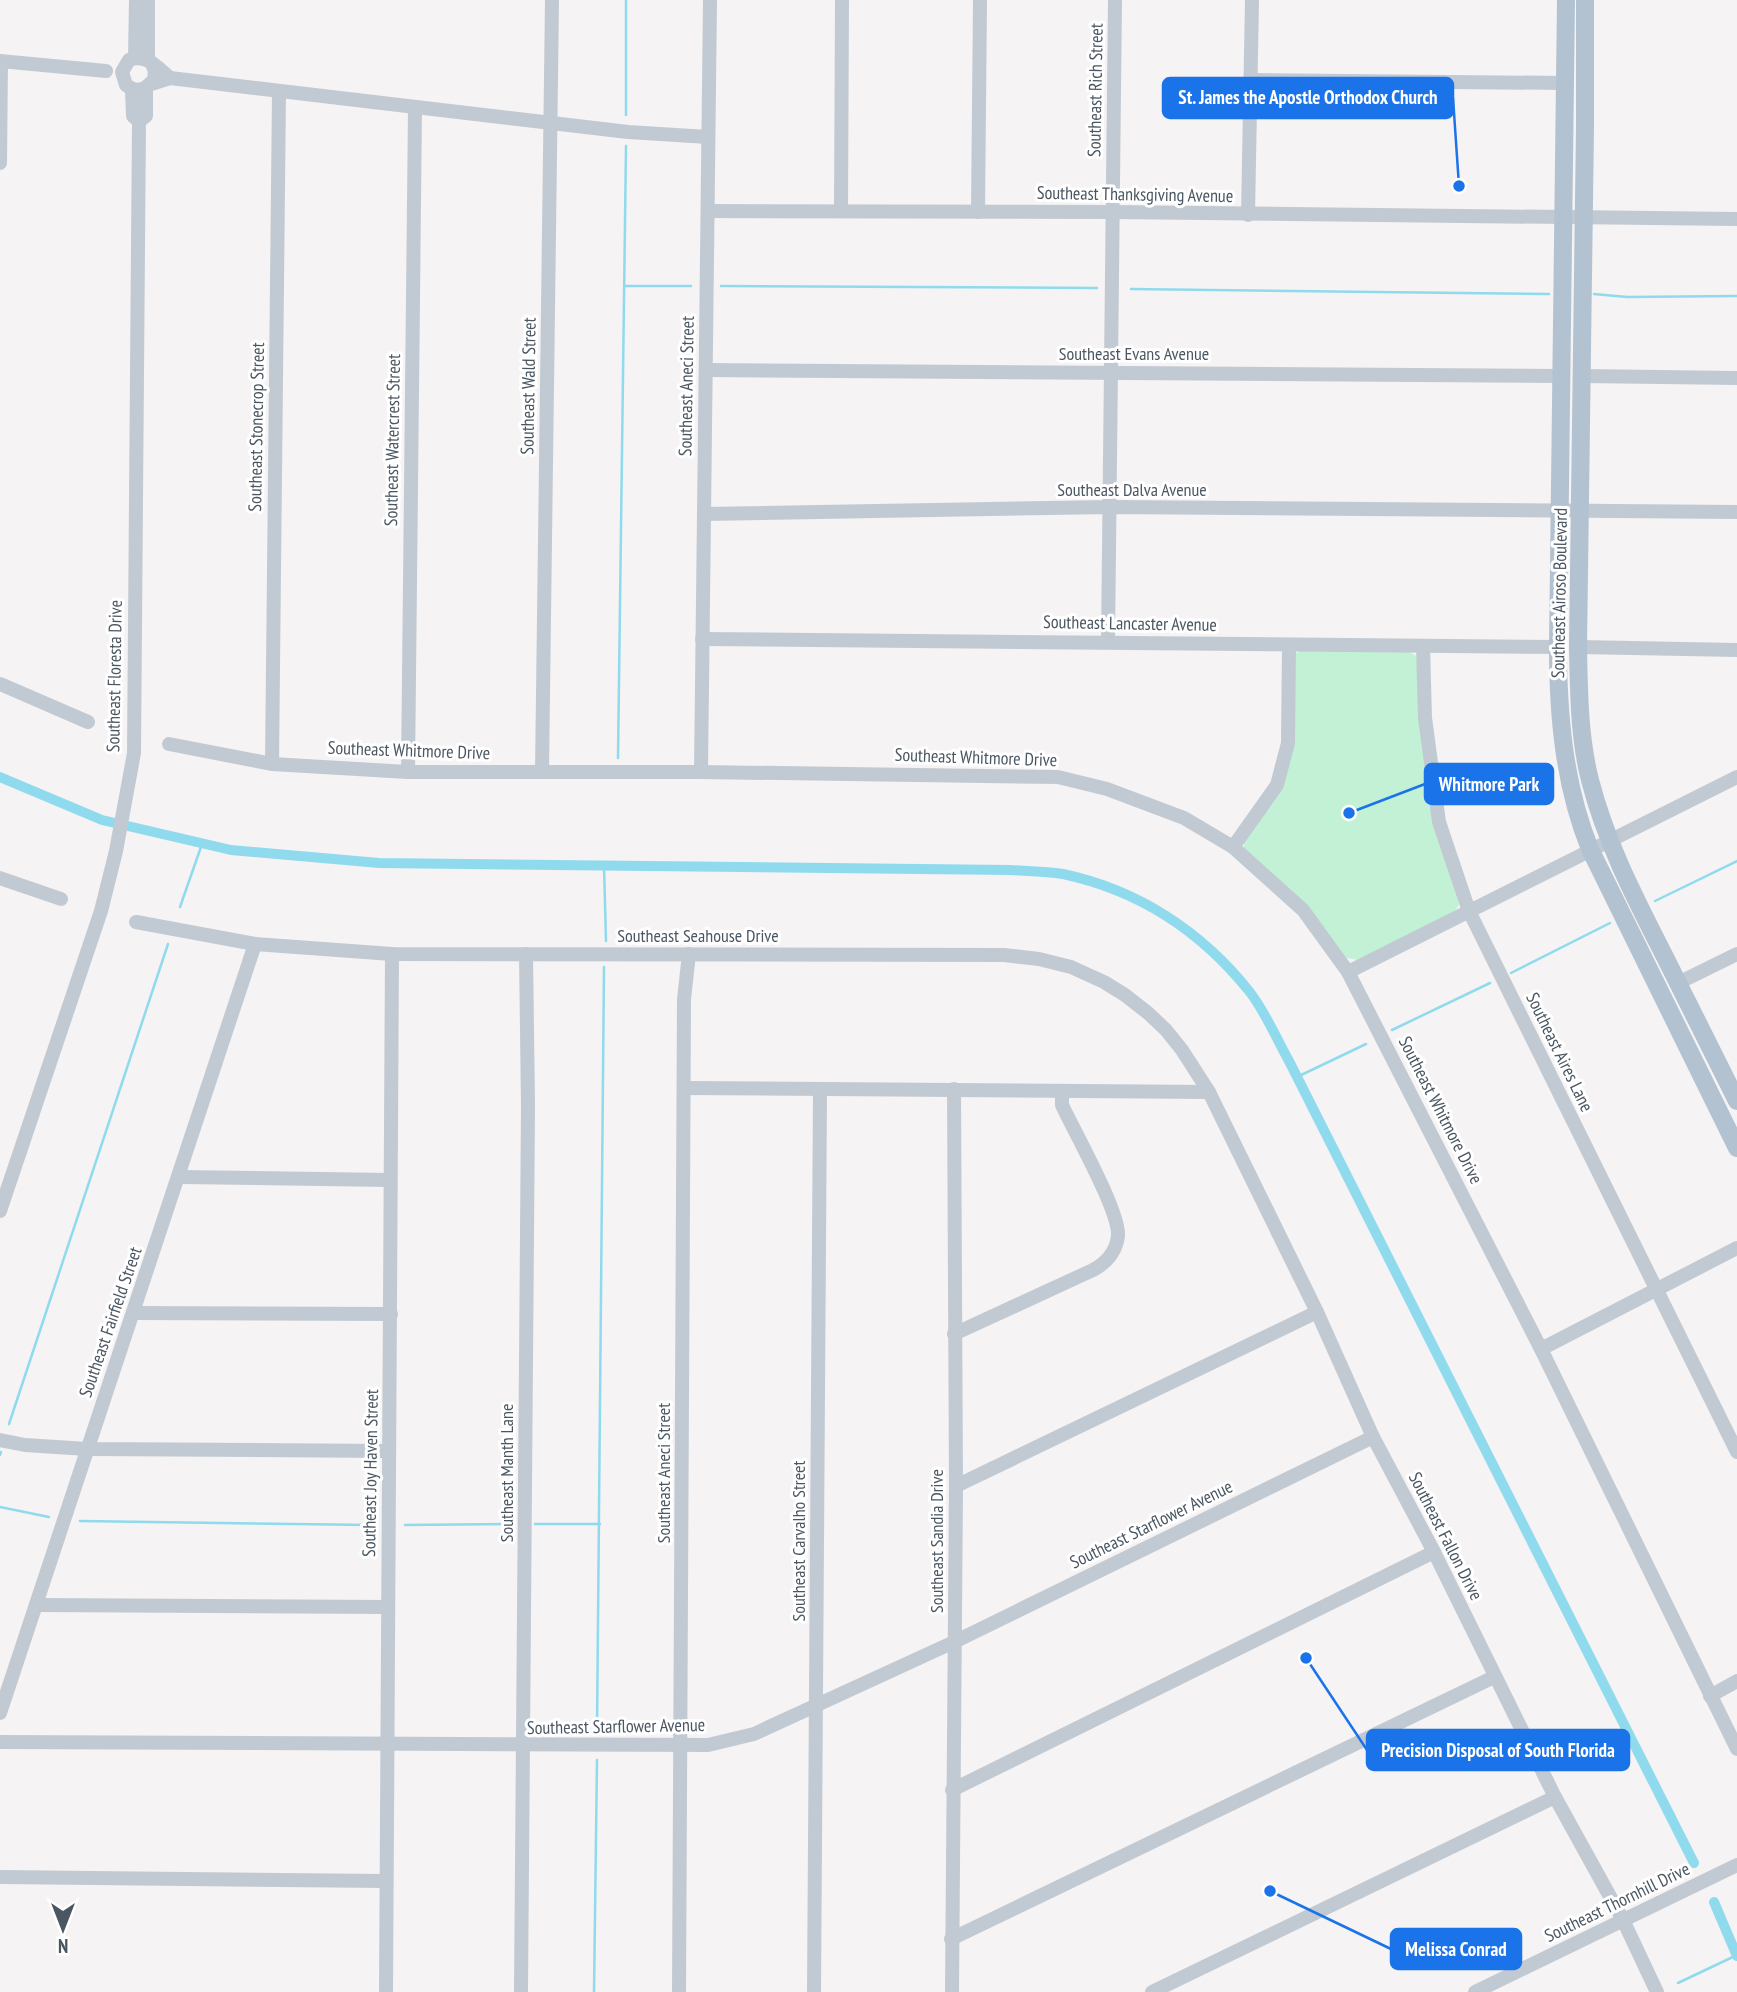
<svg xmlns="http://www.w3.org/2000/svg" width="1737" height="1992" font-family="'PT Sans Narrow',sans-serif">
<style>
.green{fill:#c3f1d5}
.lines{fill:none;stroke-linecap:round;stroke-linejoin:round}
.stream{stroke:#90daee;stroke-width:2.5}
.canal{stroke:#90daee;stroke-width:10}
.minor{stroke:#c1cad2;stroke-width:14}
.major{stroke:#b3c2d1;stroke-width:18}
.labels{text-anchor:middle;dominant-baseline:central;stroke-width:6;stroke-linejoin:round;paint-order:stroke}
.street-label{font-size:18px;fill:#4a5661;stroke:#fff}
.leader{fill:none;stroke:#1a73e8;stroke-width:2.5}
.callout-dot{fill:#1a73e8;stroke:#fff;stroke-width:2.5}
.callout{fill:#1a73e8;stroke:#1a73e8;stroke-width:2.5}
.callout-label{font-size:19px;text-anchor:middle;font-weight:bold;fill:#fff}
</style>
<rect width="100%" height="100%" fill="#f5f3f3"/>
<polygon class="green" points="1304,649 1406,650 1415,655 1418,662 1459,905 1453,914 1360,960 1346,958 1244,849 1244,841 1274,801 1293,659 1296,653"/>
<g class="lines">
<g class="stream">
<polyline points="626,0 626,115"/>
<polyline points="625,286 691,286"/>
<polyline points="721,286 1097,288"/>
<polyline points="1131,289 1549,294"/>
<polyline points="1594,294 1627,297 1737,296"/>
<polyline points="618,758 626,146"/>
<polyline points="604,866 606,941"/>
<polyline points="1655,901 1737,861"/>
<polyline points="180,907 202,844"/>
<polyline points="1511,973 1610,923"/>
<polyline points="1392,1030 1490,983"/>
<polyline points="1297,1077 1366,1044"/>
<polyline points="9,1424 168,944"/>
<polyline points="0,1455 1,1452"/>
<polyline points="0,1507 49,1517"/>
<polyline points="80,1521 371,1525"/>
<polyline points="535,1524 600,1524"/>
<polyline points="405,1525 511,1524"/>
<polyline points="597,1729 604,967"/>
<polyline points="1678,1983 1737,1955"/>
<polyline points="594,1992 597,1760"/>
</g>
<g class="canal">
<path d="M0,777L102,820L231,850L379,863L1010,870C1027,871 1046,871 1063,874C1138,890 1201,931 1249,991C1265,1011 1276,1038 1289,1061L1694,1863"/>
<polyline points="1714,1902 1737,1956"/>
</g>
<g class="minor">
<polyline points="148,0 148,60"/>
<polyline points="135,57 136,0"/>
<polyline points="0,61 106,71"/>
<path d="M151,62L155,71L154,80L144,89L134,90L126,85L122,72L129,60C146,53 158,68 170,78L151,84"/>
<polyline points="170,78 628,132 708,137"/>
<polyline points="1252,80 1565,83"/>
<polyline points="132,89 133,116 139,121"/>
<polyline points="0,163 1,61"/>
<polyline points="708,211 1112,212 1737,219"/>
<polyline points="841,211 842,0"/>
<polyline points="978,212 980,0"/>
<polyline points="1248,215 1252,0"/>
<polyline points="706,370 1562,376"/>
<polyline points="1582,376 1737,378"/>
<polyline points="704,514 1110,507 1737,512"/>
<polyline points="702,639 1558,647"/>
<polyline points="1108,642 1115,0"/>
<polyline points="1423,646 1425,718 1439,822 1469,911 1737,1452"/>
<polyline points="1578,647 1737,650"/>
<polyline points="0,684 88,722"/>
<polyline points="169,744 272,764 408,772 701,772 1058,777 1107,789 1184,818 1233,847 1303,910 1348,972 1541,1349 1737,1749"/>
<polyline points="272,764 279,91"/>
<polyline points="408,772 415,107"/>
<polyline points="542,772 552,0"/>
<polyline points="701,772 710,0"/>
<polyline points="1233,847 1277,785 1288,743 1289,646"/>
<polyline points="0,878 61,899"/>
<polyline points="136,922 255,944 392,954 1004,955 1039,959 1071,967 1104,982 1125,995 1148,1013 1166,1030 1182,1050 1209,1092 1317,1312 1373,1437 1434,1552 1555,1797 1623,1920 1657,1992"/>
<polyline points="1348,972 1737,777"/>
<polyline points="1678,983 1737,954"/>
<polyline points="685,1088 1209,1092"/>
<polyline points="179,1177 390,1180"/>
<polyline points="0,1211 101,911 116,851 134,753 139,121 146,116 146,88"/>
<polyline points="134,1313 391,1314"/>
<path d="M954,1334L1093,1270C1106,1263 1116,1252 1118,1236C1120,1212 1074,1131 1062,1105V1092"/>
<polyline points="1541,1349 1737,1248"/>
<polyline points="0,1440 25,1445 87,1449 389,1451"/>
<polyline points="956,1486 1317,1312"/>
<polyline points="36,1605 388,1607"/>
<polyline points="1710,1696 1737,1681"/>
<polyline points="0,1713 255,944"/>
<polyline points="0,1742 708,1745 754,1734 954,1642 1373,1437"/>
<polyline points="952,1790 1434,1552"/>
<polyline points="0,1877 386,1881"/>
<polyline points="951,1939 1494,1677"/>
<polyline points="386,1992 392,954"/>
<polyline points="521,1992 528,1107 526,954"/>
<polyline points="679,1992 684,999 689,954"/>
<polyline points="814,1992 820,1091"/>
<polyline points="952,1992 956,1486 954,1089"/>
<polyline points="1152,1992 1555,1797"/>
<polyline points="1475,1992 1737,1865"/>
</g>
<g class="major">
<path d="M1566,0L1558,647C1558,715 1564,785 1590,849L1737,1148"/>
<path d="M1585,0V127L1578,647C1579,692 1579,737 1590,780C1606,843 1636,900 1665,957C1689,1005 1713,1053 1737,1101"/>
</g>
</g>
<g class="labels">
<g class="street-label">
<text transform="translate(1095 90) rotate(-89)">Southeast Rich Street</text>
<text transform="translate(1135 194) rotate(1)">Southeast Thanksgiving Avenue</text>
<text x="1134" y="353">Southeast Evans Avenue</text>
<text transform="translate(528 386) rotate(-89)">Southeast Wald Street</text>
<text transform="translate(686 386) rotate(-89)">Southeast Aneci Street</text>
<text transform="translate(256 427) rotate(-89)">Southeast Stonecrop Street</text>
<text transform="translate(392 440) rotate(-89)">Southeast Watercrest Street</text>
<text x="1132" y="489">Southeast Dalva Avenue</text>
<text transform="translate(1559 593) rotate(-89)">Southeast Airoso Boulevard</text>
<text transform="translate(1130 623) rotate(1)">Southeast Lancaster Avenue</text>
<text transform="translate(114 676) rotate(-89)">Southeast Floresta Drive</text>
<text transform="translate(409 750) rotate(2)">Southeast Whitmore Drive</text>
<text transform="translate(976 757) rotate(2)">Southeast Whitmore Drive</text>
<text x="698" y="935">Southeast Seahouse Drive</text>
<text transform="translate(1560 1052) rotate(64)">Southeast Aires Lane</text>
<text transform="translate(1441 1110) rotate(63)">Southeast Whitmore Drive</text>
<text transform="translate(110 1322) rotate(-71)">Southeast Fairfield Street</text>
<text transform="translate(370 1473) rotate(-89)">Southeast Joy Haven Street</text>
<text transform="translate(506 1473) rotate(-90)">Southeast Manth Lane</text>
<text transform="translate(663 1473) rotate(-90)">Southeast Aneci Street</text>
<text transform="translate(1151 1524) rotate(-26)">Southeast Starflower Avenue</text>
<text transform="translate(1446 1536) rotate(63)">Southeast Fallon Drive</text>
<text transform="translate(798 1541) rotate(-90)">Southeast Carvalho Street</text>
<text transform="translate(936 1541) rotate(-90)">Southeast Sandia Drive</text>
<text transform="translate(616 1726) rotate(-1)">Southeast Starflower Avenue</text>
<text transform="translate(1617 1902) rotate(-26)">Southeast Thornhill Drive</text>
</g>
</g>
<path class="leader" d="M1459 186L1453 98M1349 813L1425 784M1306 1658L1367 1750M1270 1891L1391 1949"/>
<g class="callout-dot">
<circle cx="1459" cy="186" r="7"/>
<circle cx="1349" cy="813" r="7"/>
<circle cx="1306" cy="1658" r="7"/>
<circle cx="1270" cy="1891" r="7"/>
</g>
<g class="callout">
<rect x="1163" y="78" width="290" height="40" rx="7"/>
<rect x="1425" y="764" width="128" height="40" rx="7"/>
<rect x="1367" y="1730" width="262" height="40" rx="7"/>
<rect x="1391" y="1929" width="130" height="40" rx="7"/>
</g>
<g class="callout-label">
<text x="1308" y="104">St. James the Apostle Orthodox Church</text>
<text x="1489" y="791">Whitmore Park</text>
<text x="1498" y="1757">Precision Disposal of South Florida</text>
<text x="1456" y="1956">Melissa Conrad</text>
</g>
<g transform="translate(63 1929) rotate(180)" stroke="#ffffff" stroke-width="5" paint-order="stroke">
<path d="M0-5L12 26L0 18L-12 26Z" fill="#4a5661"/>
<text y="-10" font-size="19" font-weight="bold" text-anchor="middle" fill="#4a5661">N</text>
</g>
</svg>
